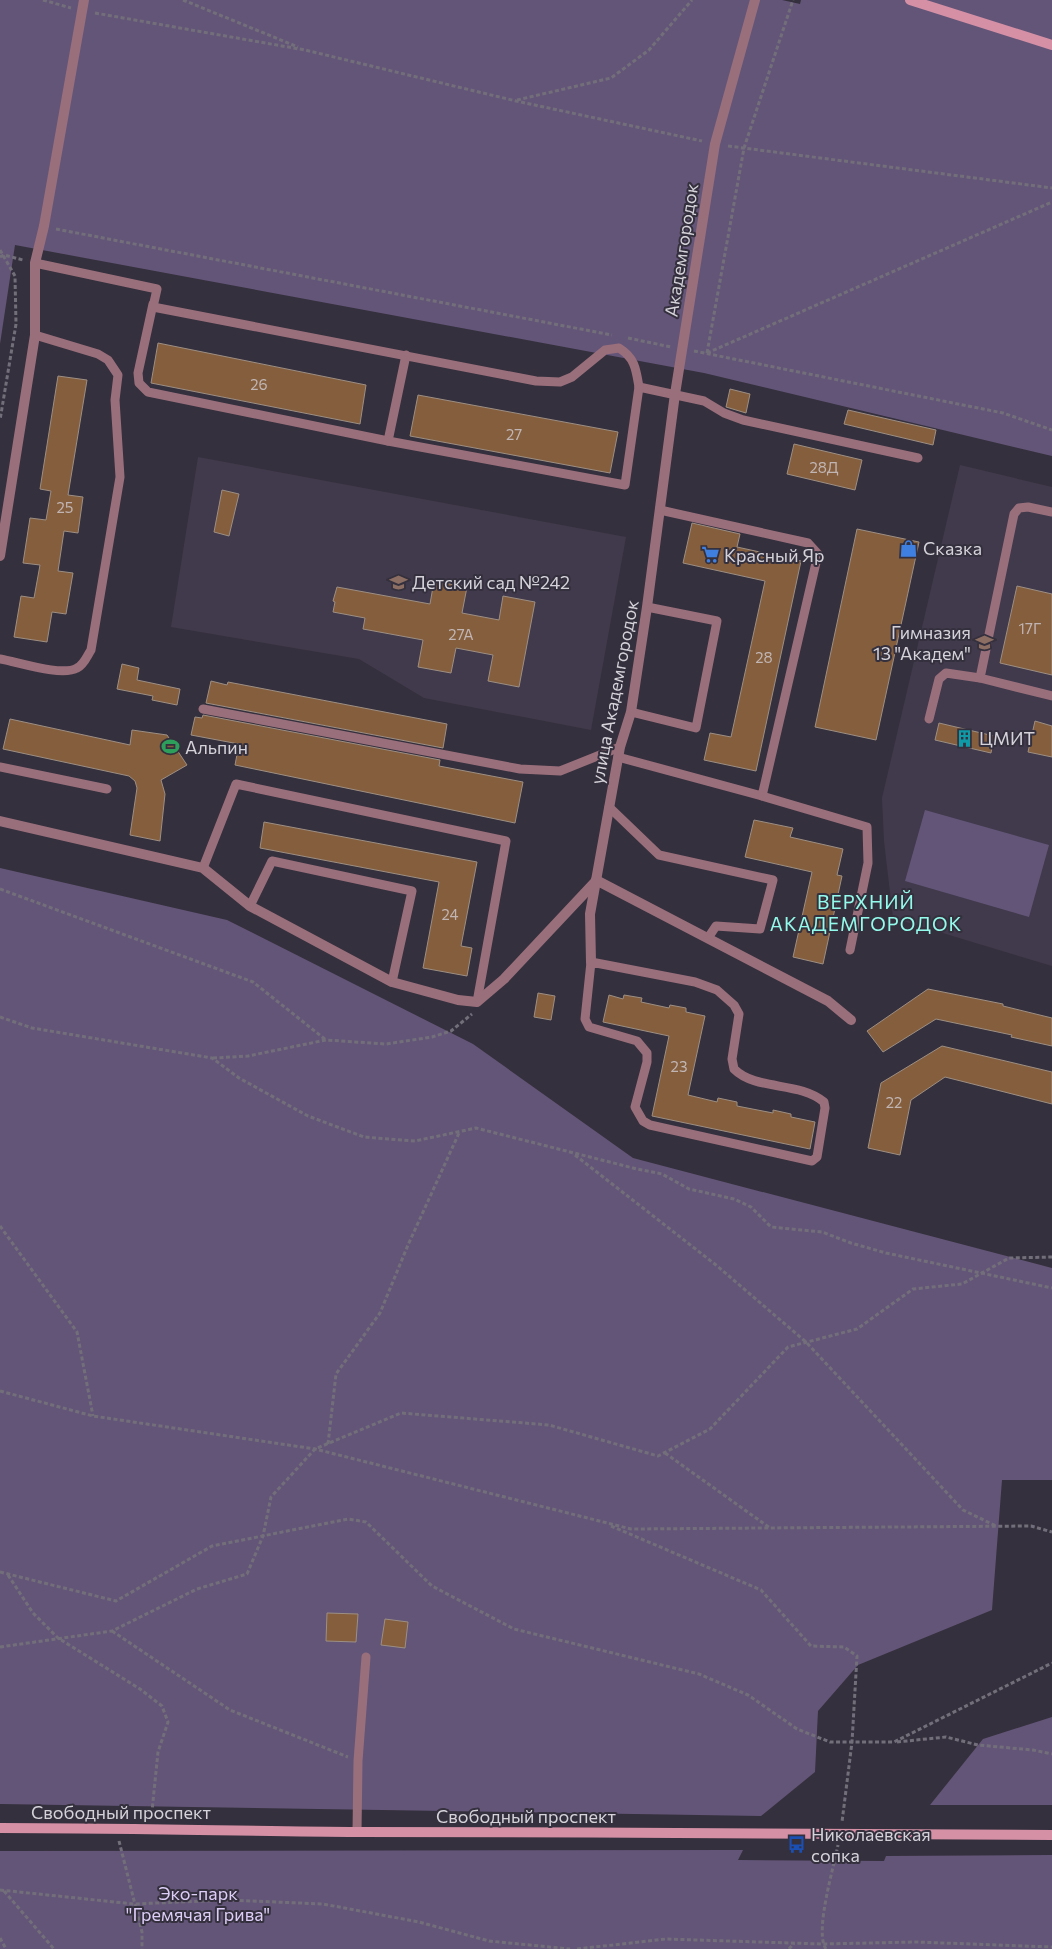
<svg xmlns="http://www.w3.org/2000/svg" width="1052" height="1949" font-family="Commissioner,sans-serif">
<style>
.built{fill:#413a4c}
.green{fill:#635578}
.building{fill:#845e3d;stroke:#9d8f84}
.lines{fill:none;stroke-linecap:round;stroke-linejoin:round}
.path{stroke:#736f7a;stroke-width:3;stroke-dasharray:4 2.5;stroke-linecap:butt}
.service{stroke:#9a6f7c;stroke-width:9}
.minor{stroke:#9a6f7c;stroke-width:10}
.secondary{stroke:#d590a6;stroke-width:10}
.labels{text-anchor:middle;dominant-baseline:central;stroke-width:4;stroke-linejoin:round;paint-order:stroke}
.number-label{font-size:15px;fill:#c1b5b3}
.street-label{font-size:18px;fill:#d5d2da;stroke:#35303d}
.poi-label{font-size:18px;fill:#d5d2da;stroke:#35303d;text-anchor:start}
.park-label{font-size:18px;fill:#ddcef8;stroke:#35303d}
.neighbourhood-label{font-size:19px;letter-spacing:1px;fill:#93fbeb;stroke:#35303d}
</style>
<rect width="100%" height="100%" fill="#35303d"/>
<g class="built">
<polygon points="198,457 626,537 591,730 424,698 359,659 171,627"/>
<polygon points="960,465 1052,487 1052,966 893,918 884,841 882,798"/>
</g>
<g class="green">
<polygon points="0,0 782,0 800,4 801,0 1052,0 1052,456 704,373 15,245 0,344"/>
<polygon points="925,810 1049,845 1029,917 905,881"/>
<polygon points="0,868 227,920 473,1044 633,1158 1052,1268 1052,1480 1002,1480 992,1610 858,1665 818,1711 815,1772 761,1816 0,1804"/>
<polygon points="1052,1717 1052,1805 930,1805 983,1739"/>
<polygon points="743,1850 738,1860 884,1861 886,1856 1052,1855 1052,1949 0,1949 0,1851"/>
</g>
<g class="building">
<polygon points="158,343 366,385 360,424 151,383"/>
<polygon points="58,376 87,380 68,495 83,497 78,533 64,531 58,571 73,573 66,614 52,612 47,642 14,637 21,596 34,598 40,565 23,563 30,518 46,520 51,491 40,489"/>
<polygon points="730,389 750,394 746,413 726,407"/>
<polygon points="418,395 618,432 610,473 410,436"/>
<polygon points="848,410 936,430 933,445 844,424"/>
<polygon points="794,444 862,460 855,490 787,474"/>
<polygon points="222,490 239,494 229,536 214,532"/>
<polygon points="692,523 740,534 737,547 801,561 756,771 704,760 710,733 731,737 765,581 683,563"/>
<polygon points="857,529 919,542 876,740 815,727"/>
<polygon points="434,581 467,587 462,613 499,620 503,596 535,602 519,687 488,681 493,655 456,648 451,673 418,667 423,640 363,629 365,618 333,612 335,602 333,601 337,587 430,604"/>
<polygon points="1017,586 1052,594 1052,675 1000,663"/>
<polygon points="122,664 139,668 137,680 180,689 177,705 152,700 153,696 117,689"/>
<polygon points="211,681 227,685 228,682 447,724 443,748 206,703"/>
<polygon points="203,715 440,760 439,766 523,782 515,823 235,765 239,744 191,735 195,717 202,718"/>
<polygon points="10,719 130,745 132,730 167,735 187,765 161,780 165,794 160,841 130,835 137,788 135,781 129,776 3,749"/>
<polygon points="1035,721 1052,726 1052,757 1028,752"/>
<polygon points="939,723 994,736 991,753 935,740"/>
<polygon points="754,820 793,828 790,837 843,849 837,875 842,876 823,964 793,957 812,872 745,857"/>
<polygon points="264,822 477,862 461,946 472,948 467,976 423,968 439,882 260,848"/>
<polygon points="928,989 1003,1004 1003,1006 1052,1018 1052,1046 1011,1037 1012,1035 936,1019 883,1052 867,1031"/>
<polygon points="538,993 555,996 551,1020 534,1017"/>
<polygon points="609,995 623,999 624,995 642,998 641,1002 669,1008 670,1005 686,1008 686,1012 705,1016 688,1095 717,1102 718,1098 737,1102 737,1106 773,1113 773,1110 791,1114 791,1117 815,1122 810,1149 652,1116 669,1036 603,1022"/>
<polygon points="942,1046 1052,1072 1052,1104 945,1077 911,1100 900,1155 868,1148 881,1083"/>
<polygon points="327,1613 358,1614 356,1642 326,1641"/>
<polygon points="385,1619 408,1622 405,1648 381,1645"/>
</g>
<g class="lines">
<g class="path">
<polyline points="43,0 71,8"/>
<polyline points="183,0 298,47"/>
<polyline points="95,13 305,50 516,101 702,141"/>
<polyline points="517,100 611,78 649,50 692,0"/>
<polyline points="728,146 1052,188"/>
<polyline points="56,229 612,335"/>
<polyline points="0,250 15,276 16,324 0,420"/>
<polyline points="0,257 4,255 23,260"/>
<polyline points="628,338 671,347"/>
<polyline points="694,351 1003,413 1052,430"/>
<polyline points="707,353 1052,202"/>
<polyline points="707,353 744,148 793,0"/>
<polyline points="0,889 253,982 326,1040"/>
<polyline points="0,1017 32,1028 212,1058 239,1078 308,1116 364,1137 415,1141 476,1128 637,1169 662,1174 689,1189 734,1199 751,1207 771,1227 822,1232 851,1243 886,1253 1052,1288"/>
<polyline points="213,1058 248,1056 326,1040 386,1044 432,1037 451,1031 472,1014"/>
<polyline points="575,1155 716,1265 806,1342 963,1510 996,1526"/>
<polyline points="0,1226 77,1332 93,1416"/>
<polyline points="0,1391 93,1416 315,1449 631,1529 1031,1526 1052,1532"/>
<polyline points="328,1444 336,1374 380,1313 408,1245 459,1133"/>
<polyline points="665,1453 770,1528"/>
<polyline points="611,1526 761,1590 811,1646 844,1647 857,1656 852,1742 842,1822"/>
<polyline points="0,1572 116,1601 212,1546 348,1519 366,1522 432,1586 514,1629 699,1674 748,1695 797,1729 830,1742 894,1742 1052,1663"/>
<polyline points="8,1575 33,1613 58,1638 140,1689 162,1706 168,1722 158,1752 152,1811 150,1816"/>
<polyline points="112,1631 230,1710 348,1757"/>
<polyline points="0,1647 112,1631 197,1589 247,1574 263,1536 271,1497 315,1449 401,1413 549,1425 658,1456 710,1429 788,1347 857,1329 913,1289 962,1284 1009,1258 1052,1257"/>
<polyline points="897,1742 946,1737 978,1745 1033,1750 1052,1754"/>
<polyline points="119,1841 142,1932 142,1949"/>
<polyline points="0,1890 134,1904 228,1900 323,1904 419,1922 489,1941 570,1949"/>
<polyline points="4,1891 54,1949"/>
<polyline points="0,1938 6,1949"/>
<polyline points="577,1949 666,1939 822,1944 916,1942 1052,1947"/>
<polyline points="789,1949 794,1943"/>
<path d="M826,1949C814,1932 834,1867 838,1845"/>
</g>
<g class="service">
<path d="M35,263L157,289L153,307L536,381L560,382L572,377L605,350L619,348C635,358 636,369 639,387L704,401L724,413L743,420L918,458"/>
<polyline points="153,304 138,373 139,383 148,392 388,441 625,485 639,387"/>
<polyline points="388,441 406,355"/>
<polyline points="1052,512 1028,507 1019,508 1014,514 980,678 1052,696"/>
<path d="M0,659C18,662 62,677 77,668C84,665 87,656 91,650L120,477L115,400L118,375L108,360L98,354L35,335"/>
<polyline points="203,709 520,769 560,771 620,747"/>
<polyline points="631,712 696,728 717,621 647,607"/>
<polyline points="929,719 939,679 946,673 980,678"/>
<polyline points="618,757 762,796 818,554 808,543 660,510"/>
<polyline points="0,767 107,789"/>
<polyline points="762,796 867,827 868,863 850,950"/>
<polyline points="609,807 659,855 773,880 760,929 716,926 708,938"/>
<polyline points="203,868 236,784 506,841 477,1002"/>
<polyline points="250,906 272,861 412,891 392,982"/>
<path d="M591,962L695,982L717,990L734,1005L739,1014L732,1059L734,1069C756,1091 799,1081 824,1102L825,1108L817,1157L812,1161L650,1125L643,1121L635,1107L647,1062V1053L637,1041L589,1027L585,1019Z"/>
<polyline points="357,1832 358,1761 366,1657"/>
</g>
<g class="minor">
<polyline points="0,556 35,335 35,263 44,226 84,0"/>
<polyline points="0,821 203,868 250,906 392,982 458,1000 477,1002 504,979 596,881"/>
<polyline points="596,880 828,1001 851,1020"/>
<polyline points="591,962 590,914 620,747 631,712 647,607 675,394 715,144 755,0"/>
</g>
<g class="secondary">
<polyline points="910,0 1052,45"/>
<path d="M0,1828C120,1828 240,1831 359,1832C590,1833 821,1832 1052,1835"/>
</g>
</g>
<defs>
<symbol id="shop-bare" viewBox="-9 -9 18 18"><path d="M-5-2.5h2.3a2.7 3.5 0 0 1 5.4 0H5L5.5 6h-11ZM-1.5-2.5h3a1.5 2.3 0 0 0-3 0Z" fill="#3f7fe0" stroke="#35303d" stroke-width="2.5" paint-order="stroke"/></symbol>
<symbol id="supermarket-bare" viewBox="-9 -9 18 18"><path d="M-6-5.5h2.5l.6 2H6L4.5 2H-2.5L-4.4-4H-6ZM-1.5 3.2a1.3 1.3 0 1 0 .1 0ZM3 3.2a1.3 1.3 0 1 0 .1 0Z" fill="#3f7fe0" stroke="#35303d" stroke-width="2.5" paint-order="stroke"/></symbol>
<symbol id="school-bare" viewBox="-9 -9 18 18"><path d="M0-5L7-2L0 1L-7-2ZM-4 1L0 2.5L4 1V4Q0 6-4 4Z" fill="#8d6e63" stroke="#35303d" stroke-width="2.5" paint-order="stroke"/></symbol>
<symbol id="building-bare" viewBox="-9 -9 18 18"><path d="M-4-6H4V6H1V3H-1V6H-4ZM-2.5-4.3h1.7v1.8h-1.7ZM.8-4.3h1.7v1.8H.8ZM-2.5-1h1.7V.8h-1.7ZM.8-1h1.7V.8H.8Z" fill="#0f9aa8" stroke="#35303d" stroke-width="2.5" paint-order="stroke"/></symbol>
<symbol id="stadium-bare" viewBox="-9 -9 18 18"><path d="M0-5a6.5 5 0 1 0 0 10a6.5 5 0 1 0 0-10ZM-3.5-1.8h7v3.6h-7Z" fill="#2e9e5b" stroke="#35303d" stroke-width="2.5" paint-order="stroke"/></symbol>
<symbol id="bus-bare" viewBox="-9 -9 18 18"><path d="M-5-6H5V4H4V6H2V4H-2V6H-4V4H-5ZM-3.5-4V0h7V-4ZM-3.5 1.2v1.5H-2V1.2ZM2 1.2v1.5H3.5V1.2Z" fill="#1a4fb4" stroke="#35303d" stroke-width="2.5" paint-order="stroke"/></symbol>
</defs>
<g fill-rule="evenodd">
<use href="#shop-bare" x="896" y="536" width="25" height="25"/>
<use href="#supermarket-bare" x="698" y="542" width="25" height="25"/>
<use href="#school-bare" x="386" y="570" width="25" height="25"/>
<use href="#school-bare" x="972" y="630" width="25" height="25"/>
<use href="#building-bare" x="952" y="726" width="25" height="25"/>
<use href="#stadium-bare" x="158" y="734" width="25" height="25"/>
<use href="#bus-bare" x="784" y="1832" width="25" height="25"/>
</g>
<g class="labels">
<g class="number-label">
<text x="259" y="384">26</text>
<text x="514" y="434">27</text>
<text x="824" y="467">28Д</text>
<text x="65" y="507">25</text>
<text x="1030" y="628">17Г</text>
<text x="461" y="634">27А</text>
<text x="764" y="657">28</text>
<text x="450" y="914">24</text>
<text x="679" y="1066">23</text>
<text x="894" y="1102">22</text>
</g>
<g class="street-label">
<text transform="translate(681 250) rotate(-81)">Академгородок</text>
<text transform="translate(614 692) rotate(-79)">улица Академгородок</text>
<text x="121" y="1812">Свободный проспект</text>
<text x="526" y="1816">Свободный проспект</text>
</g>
<g class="poi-label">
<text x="923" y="548">Сказка</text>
<text x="724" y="555">Красный Яр</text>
<text x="412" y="582">Детский сад №242</text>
<text x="971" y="632" text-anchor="end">Гимназия<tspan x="971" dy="21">13 "Академ"</tspan></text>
<text x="979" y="738">ЦМИТ</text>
<text x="185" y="747">Альпин</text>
<text x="811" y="1834">Николаевская<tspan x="811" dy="21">сопка</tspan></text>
</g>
<g class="park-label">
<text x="198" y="1893">Эко-парк<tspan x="198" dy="21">"Гремячая Грива"</tspan></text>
</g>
<g class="neighbourhood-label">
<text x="866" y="901">ВЕРХНИЙ<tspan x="866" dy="22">АКАДЕМГОРОДОК</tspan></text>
</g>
</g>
</svg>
